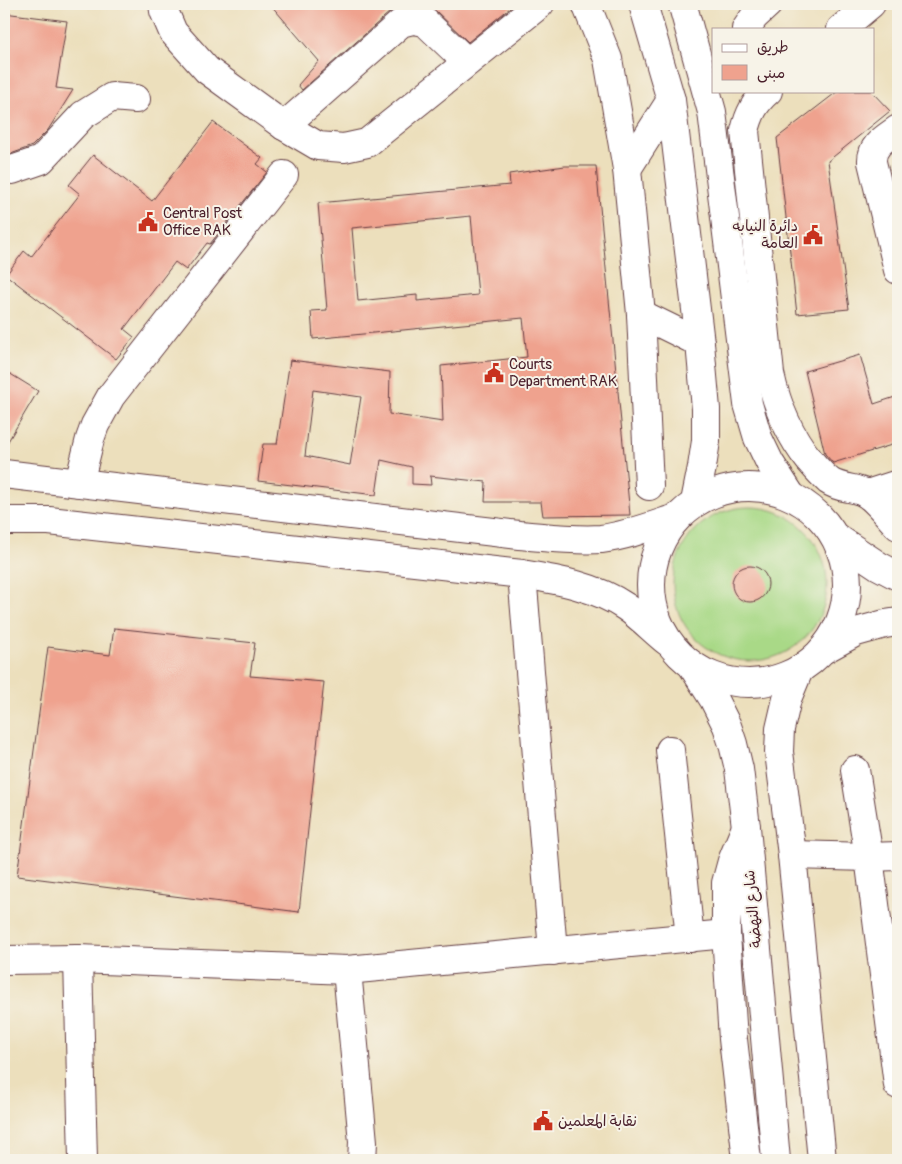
<svg xmlns="http://www.w3.org/2000/svg" width="902" height="1164" font-family="Pangolin,'Playpen Sans Arabic',sans-serif">
<style>
.green{fill:#a9d987;stroke:#7a7c59}
.building{fill:#efa28e;fill-rule:evenodd}
.lines{fill:none;stroke-linecap:round;stroke-linejoin:round}
.minor-casing{stroke:#623c41;stroke-width:30}
.major-casing{stroke:#623c41;stroke-width:30}
.minor{stroke:#fff;stroke-width:28}
.major{stroke:#fff;stroke-width:28}
.labels{text-anchor:middle;dominant-baseline:central;stroke-width:4;stroke-linejoin:round;paint-order:stroke}
.poi-label{font-size:15px;fill:#4a1f2b;stroke:#f7f3e8;text-anchor:start}
.street-label{font-size:15px;fill:#4a1f2b;stroke:#f7f3e8}
</style>
<rect width="100%" height="100%" fill="#f7f3e8"/>
<filter id="ink" filterUnits="userSpaceOnUse"><feTurbulence type="fractalNoise" baseFrequency=".02" numOctaves="2"/><feDisplacementMap in="SourceGraphic" scale="10" xChannelSelector="R" yChannelSelector="G"/><feConvolveMatrix kernelMatrix="1 2 1 2 8 2 1 2 1" color-interpolation-filters="sRGB"/></filter>
<filter id="wash" filterUnits="userSpaceOnUse"><feTurbulence type="fractalNoise" baseFrequency=".0096" numOctaves="4" result="noise"/><feDisplacementMap in="SourceGraphic" scale="20" xChannelSelector="R" yChannelSelector="G"/><feGaussianBlur stdDeviation="1.12" result="paint"/><feColorMatrix in="noise" values="0 0 0 0 0 0 0 0 0 0 0 0 0 0 0 0 0 1.4 0 .05"/><feComposite in="paint" operator="in"/></filter>
<g filter="url(#wash)">
<rect width="100%" height="100%" fill="#ecdfbc"/>
<circle class="green" cx="750" cy="584" r="77"/>
<g id="blocks">
<g class="building">
<polygon points="270,4 515,4 468,42 436,11 428,7 415,5 397,8 391,11 302,90 298,85 319,61"/>
<polygon points="4,13 67,21 56,88 73,90 48,130 32,146 11,154 4,153"/>
<polygon points="838,91 871,91 890,111 828,161 849,309 797,314 777,138"/>
<polygon points="213,122 262,158 257,164 267,172 210,244 207,243 186,270 175,262 124,329 134,337 116,359 6,275 24,251 31,257 80,194 69,185 93,155 152,201"/>
<path d="M565,166H596L630,515L543,516L541,502H485L486,482L430,476L431,485L412,484V467L381,460L376,495L258,481L263,444H277L290,360L390,372L389,414L443,422L441,366L527,357L523,318L313,339L311,311L327,310L318,203L510,185L509,174ZM471,216L478,295L417,301V295L358,301L352,228ZM313,390L361,397L350,465L305,456Z"/>
<polygon points="860,355 874,404 898,396 898,443 833,463 825,454 805,371"/>
<polygon points="4,370 38,391 4,448"/>
<circle cx="750" cy="584" r="18"/>
<polygon points="114,628 255,643 250,676 324,682 299,912 17,876 48,647 110,655"/>
</g>
</g>
</g>
<g filter="url(#ink)">
<use href="#blocks" fill-opacity="0" stroke="#623c41" stroke-width="1"/>
<g class="lines">
<defs>
<g id="minor">
<polyline points="163,4 164,11 173,32 207,70 284,126 318,146 344,148 367,143 540,4"/>
<polyline points="586,4 608,59 627,169 641,314 649,486"/>
<polyline points="746,29 754,17 768,4"/>
<polyline points="841,29 871,4"/>
<path d="M768,91C755,102 749,114 745,131L770,374C777,407 789,435 810,461C816,468 822,475 829,481C840,489 854,487 865,493C876,499 889,517 898,526"/>
<polyline points="284,126 401,23 413,20 425,22 467,62"/>
<path d="M898,129C886,138 871,145 872,162L898,270"/>
<polyline points="4,168 12,170 41,160 83,115 112,97 136,99"/>
<polyline points="627,169 671,100"/>
<polyline points="641,314 700,343"/>
<path d="M4,474L519,535C546,537 574,541 601,539C626,536 652,526 676,518"/>
<polyline points="79,483 90,439 95,425 111,396 284,175"/>
<polyline points="867,494 898,484"/>
<path d="M4,521H49L522,574C558,580 595,586 626,607C641,617 654,631 668,642"/>
<polyline points="837,538 879,566 898,576"/>
<polyline points="522,574 553,951"/>
<polyline points="823,650 856,632 885,624 898,622"/>
<polyline points="670,750 690,938"/>
<polyline points="855,770 869,857 898,1085"/>
<polyline points="746,827 732,861 726,883 726,934 733,1039 747,1160"/>
<polyline points="792,855 869,857 898,856"/>
<polyline points="78,959 83,1160"/>
<polyline points="4,960 78,959 347,970 726,934"/>
<polyline points="347,970 363,1142 362,1160"/>
</g>
<g id="major">
<polyline points="643,4 671,100 700,343 706,409 706,441 702,467 695,502"/>
<polyline points="682,4 684,10 712,112 748,404 758,438 770,463 790,494"/>
<circle cx="749" cy="585" r="98"/>
<polyline points="693,667 714,700 727,726 733,744 739,769 746,827 776,1160"/>
<polyline points="799,670 787,699 780,729 779,752 792,855 822,1160"/>
</g>
</defs>
<use href="#minor" class="minor-casing"/>
<use href="#major" class="major-casing"/>
<use href="#minor" class="minor"/>
<use href="#major" class="major"/>
</g>
</g>
<defs>
<symbol id="civic-bare" viewBox="-9 -9 18 18"><path d="M-.6-6.5H3V-4.5H.6V-3L4-1V1h2V6H-6V1h2V-1L-.6-3ZM-1.2 2.5V6h2.4V2.5Z" fill="#c8321e" stroke="#f7f3e8" stroke-width="2.5" paint-order="stroke"/></symbol>
</defs>
<g fill-rule="evenodd">
<use href="#civic-bare" x="134" y="208" width="28" height="28"/>
<use href="#civic-bare" x="799" y="221" width="28" height="28"/>
<use href="#civic-bare" x="480" y="359" width="28" height="28"/>
<use href="#civic-bare" x="529" y="1107" width="28" height="28"/>
</g>
<g class="labels">
<g class="poi-label">
<text x="163" y="213">Central Post<tspan x="163" dy="17">Office RAK</tspan></text>
<text x="798" y="226" text-anchor="end">دائرة النيابه<tspan x="798" dy="17">العامة</tspan></text>
<text x="509" y="364">Courts<tspan x="509" dy="17">Department RAK</tspan></text>
<text x="558" y="1121">نقابة المعلمين</text>
</g>
<g class="street-label">
<text transform="translate(753 909) rotate(-95)">شارع النهضة</text>
</g>
</g>
<rect width="902" height="1164" fill="none" stroke="#f7f3e8" stroke-width="20"/>
<rect x="712" y="28" width="162" height="65" fill="#f7f3e8" stroke="#b29e9c"/>
<rect x="722" y="44" width="25" height="8" fill="#ffffff" stroke="#b29e9c"/>
<text x="757" y="52" font-size="15" fill="#4a1f2b">طريق</text>
<rect x="722" y="65" width="25" height="15" fill="#efa28e" stroke="#b29e9c"/>
<text x="757" y="78" font-size="15" fill="#4a1f2b">مبنى</text>
</svg>
